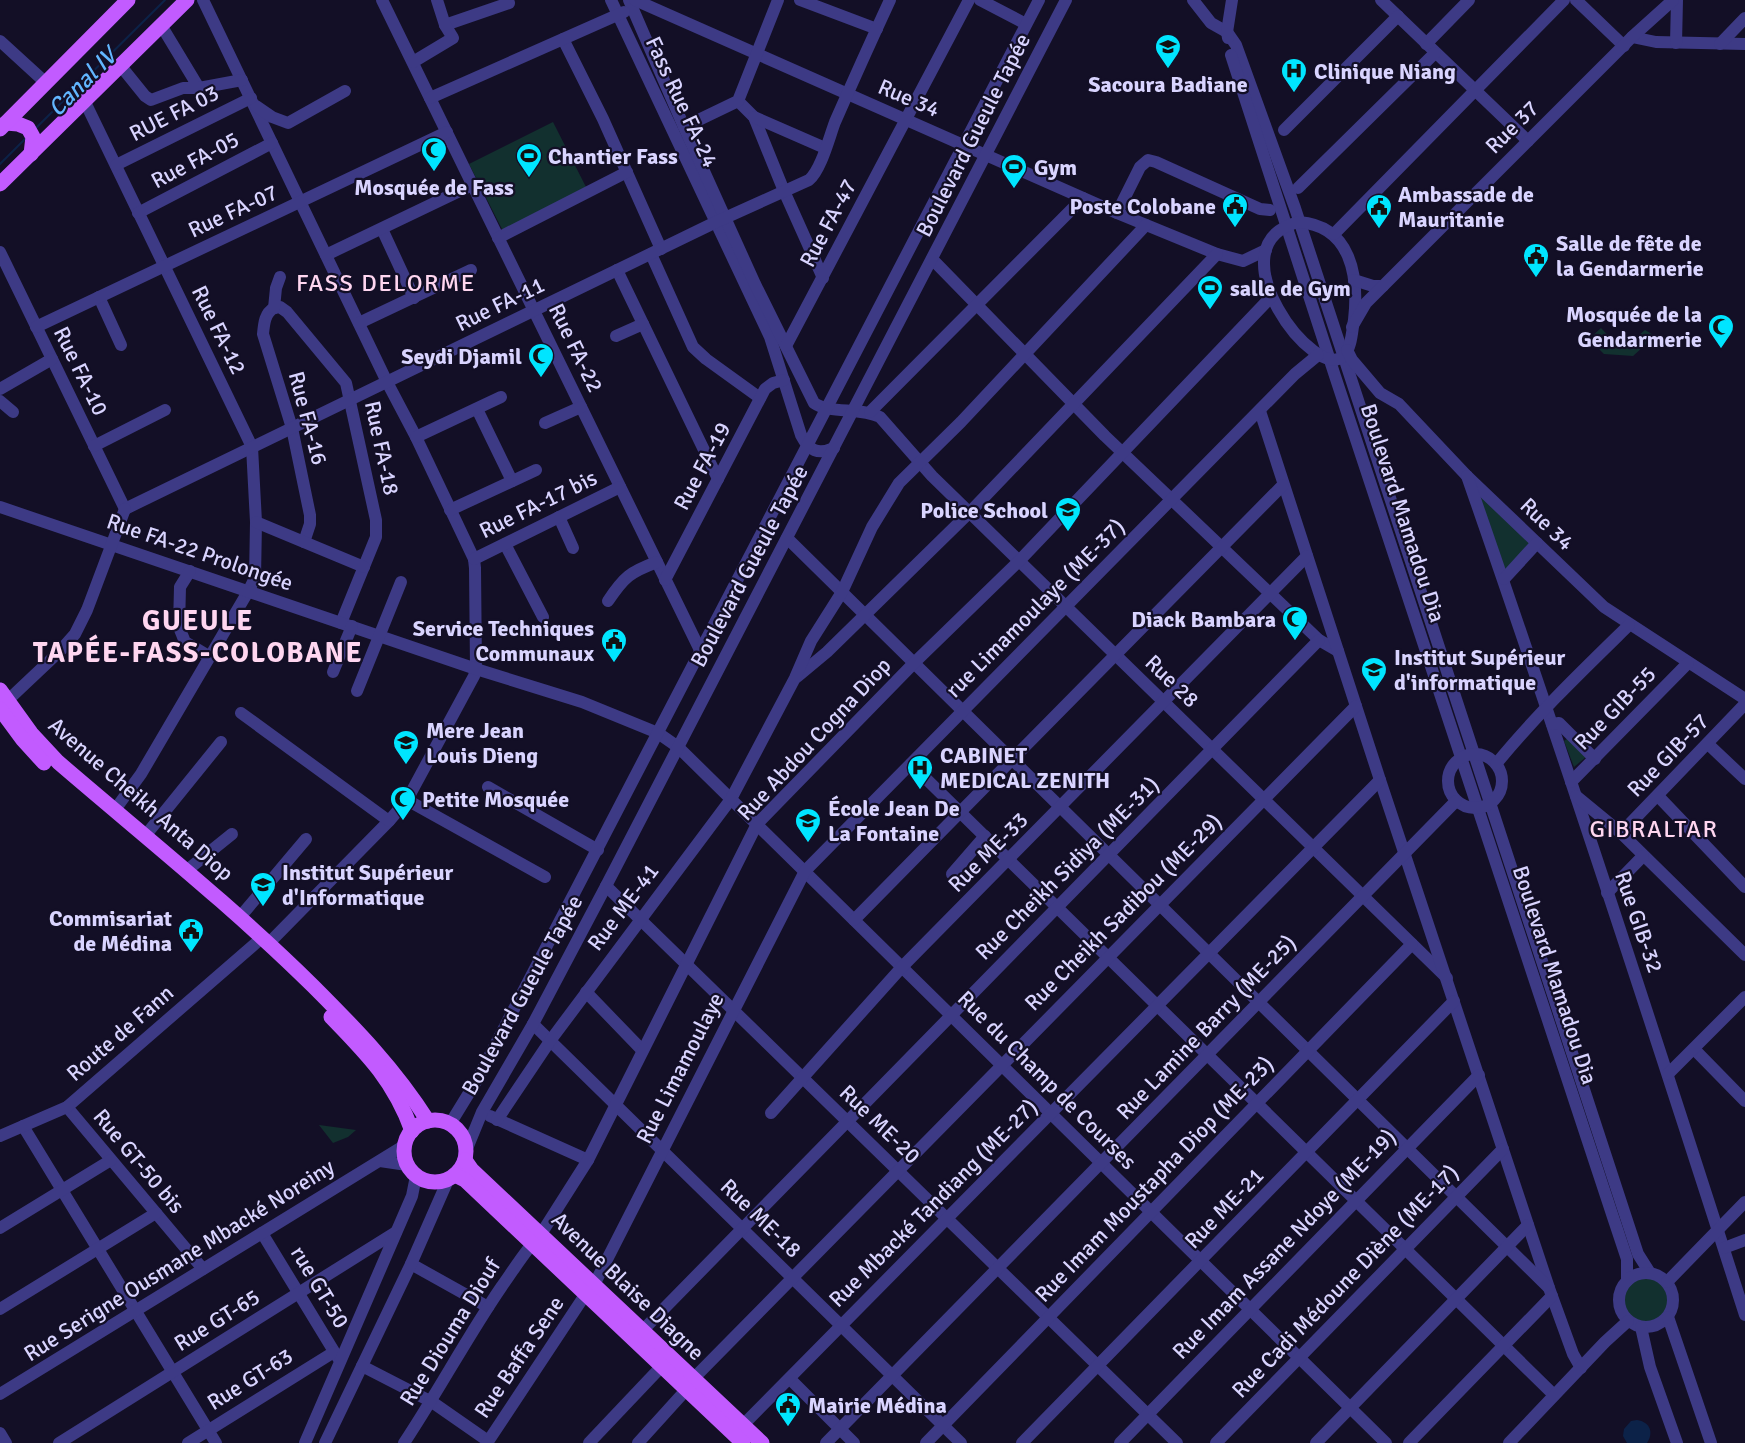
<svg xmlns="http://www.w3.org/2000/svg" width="1745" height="1443" font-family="Signika,sans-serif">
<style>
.green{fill:#12302f}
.water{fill:#0c2248}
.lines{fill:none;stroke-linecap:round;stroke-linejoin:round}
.stream{stroke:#0c2248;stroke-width:2}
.minor{stroke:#3d3a85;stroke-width:12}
.major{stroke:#c25bff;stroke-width:15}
.labels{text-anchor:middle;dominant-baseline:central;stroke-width:4.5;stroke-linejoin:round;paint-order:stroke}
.poi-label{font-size:22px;font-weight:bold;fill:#d9d4ff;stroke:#130f26;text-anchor:start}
.street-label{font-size:22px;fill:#d9d4ff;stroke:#130f26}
.water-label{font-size:24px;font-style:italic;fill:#62b6ff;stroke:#130f26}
.neighbourhood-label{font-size:24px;letter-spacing:1.5px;fill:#ffd6f0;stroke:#130f26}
.district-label{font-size:28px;font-weight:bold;letter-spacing:1.5px;fill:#ffd6f0;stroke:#130f26}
</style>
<rect width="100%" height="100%" fill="#130f26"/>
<g class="green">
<polygon points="553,122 587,189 503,231 469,164"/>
<polygon points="1601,328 1616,344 1627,345 1645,330 1655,336 1633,356 1604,354 1589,339"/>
<polygon points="1476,491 1531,542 1505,570"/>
<polygon points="1568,738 1586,757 1574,767 1564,741"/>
<polygon points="319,1125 356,1130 348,1137 333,1143"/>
<circle cx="1646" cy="1299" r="25"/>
</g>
<path class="water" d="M1637,1420C1650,1422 1654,1432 1647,1443H1627L1623,1436L1624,1429L1631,1421Z"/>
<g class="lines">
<g class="stream">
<polyline points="35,129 165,0"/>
<polyline points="0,164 27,137"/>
</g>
<g class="minor">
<polyline points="203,0 387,382 416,437 474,559 475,568 476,669 474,676 407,800 389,821 269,943"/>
<polyline points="382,0 700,650"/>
<path d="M611,0L770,337L801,435C809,451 818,455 834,448"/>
<path d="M629,0L684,127L755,284L814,403C830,414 860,407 880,417L932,476L1447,978"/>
<polyline points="635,0 1117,213 1217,254 1243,261 1266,250"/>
<polyline points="800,0 877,29"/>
<polyline points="980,0 1026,24"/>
<polyline points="1193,0 1211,23 1227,32 1236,45 1295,208 1638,1254 1650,1273"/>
<polyline points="1381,0 1528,141"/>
<polyline points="1576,0 1624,46"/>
<polyline points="161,25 199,88"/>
<polyline points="445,25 509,3"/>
<polyline points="1632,37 1656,42 1745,44"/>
<polyline points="1228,38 1227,32 1232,0"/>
<polyline points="563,39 603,119 661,249"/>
<polyline points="0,41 46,83"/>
<polyline points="1676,43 1677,0"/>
<polyline points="1426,44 1469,0"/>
<polyline points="1720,44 1745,18"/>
<polyline points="1231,55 1335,376 1613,1217 1627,1259 1627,1281"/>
<polyline points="413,62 453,38 445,25 437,0"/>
<polyline points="120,65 145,96 151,100 183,88 199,88 242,80"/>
<polyline points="430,98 624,12"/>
<polyline points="738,101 754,117 784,191 823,278"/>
<polyline points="85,102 252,447 256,522 255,578 249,590 141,774 114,811"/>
<polyline points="256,106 272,117 288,123 345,91"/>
<polyline points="754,117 825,148"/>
<polyline points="684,127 738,101 778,0"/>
<polyline points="1284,130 1398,16"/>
<polyline points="116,165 251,98"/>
<polyline points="1298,188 1435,53"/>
<polyline points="138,213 272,143"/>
<polyline points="1117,213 1140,167 1148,160 1156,162 1260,209 1270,210"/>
<path d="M1299,222C1351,226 1359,276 1354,320C1352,330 1352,347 1344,355C1318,387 1209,244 1299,222Z"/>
<polyline points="382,229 414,298"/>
<polyline points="1334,234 1564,0"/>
<polyline points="498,238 627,172"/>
<polyline points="0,252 125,509"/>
<polyline points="651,254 693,347 706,359 760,398"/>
<polyline points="326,255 472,185"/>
<polyline points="932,259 1105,436 1319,640 1338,651"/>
<polyline points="617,270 718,479"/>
<polyline points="1354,280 1373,286 1383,286"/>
<polyline points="99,297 121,345"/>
<polyline points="274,308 280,307 287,312 346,383 376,520 376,537 341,623"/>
<path d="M274,308C265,313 264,323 263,334L292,428L310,515V524L304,542"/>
<polyline points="274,308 276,288 280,277"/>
<polyline points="359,323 471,270"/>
<polyline points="36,327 447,132"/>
<polyline points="1352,327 1366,303 1632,37 1673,0"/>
<polyline points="616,336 643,324"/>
<polyline points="786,346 969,0"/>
<polyline points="1347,350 1352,360 1380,393 1399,404 1467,476 1604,607 1745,699"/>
<polyline points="0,389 52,359"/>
<polyline points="0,401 13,412"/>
<polyline points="477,409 512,481"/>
<polyline points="1260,411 1380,780 1549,1288 1573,1354 1581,1368"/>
<polyline points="870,412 1083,198"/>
<polyline points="545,423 581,407"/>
<polyline points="416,437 501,397"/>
<polyline points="94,446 165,410"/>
<path d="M1467,476C1564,754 1655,1034 1745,1315"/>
<polyline points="0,507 476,669 582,702 658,733 678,747 1386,1443"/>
<path d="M125,509L716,222L809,180C821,170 829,138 835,122C853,81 871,41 890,0"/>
<polyline points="450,510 536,470"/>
<polyline points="559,517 573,548"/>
<polyline points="256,522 364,567"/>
<polyline points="787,538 1549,1288"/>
<polyline points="505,544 543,617"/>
<polyline points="474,559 620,487"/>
<polyline points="190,571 180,587 179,627 185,642 210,657"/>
<polyline points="1504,579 1537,543"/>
<polyline points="665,580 765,389 773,383 784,380"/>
<path d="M608,601C624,577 630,572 657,562"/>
<polyline points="333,672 352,626"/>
<polyline points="797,677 827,652 970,512 1217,254"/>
<polyline points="357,691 401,582"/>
<polyline points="7,701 60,651 75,634 87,610 125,509"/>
<polyline points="241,713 389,821"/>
<polyline points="1552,724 1559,723 1595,759"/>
<polyline points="1708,744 1745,779"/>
<circle cx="1475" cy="781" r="27"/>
<polyline points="911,764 1554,1395"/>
<path d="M1496,764C1537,714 1583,670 1629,625"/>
<polyline points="1571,782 1688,663"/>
<polyline points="488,787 598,850"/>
<polyline points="1576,796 1621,833 1745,955"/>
<polyline points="1658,796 1745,887"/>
<polyline points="407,800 545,877"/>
<polyline points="1621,833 1745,704"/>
<polyline points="145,836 221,742"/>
<polyline points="186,871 232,834"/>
<polyline points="952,874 985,836"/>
<polyline points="606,886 1177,1443"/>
<polyline points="1607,893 1643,856"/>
<polyline points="240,917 306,839"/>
<path d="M854,920C997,775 1140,629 1283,485"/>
<polyline points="586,992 642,1050"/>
<polyline points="533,1024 961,1443"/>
<polyline points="1694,1049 1745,1101"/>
<polyline points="1668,1074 1745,997"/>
<polyline points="67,1107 203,1269"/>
<polyline points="771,1113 902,967 1307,556"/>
<polyline points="490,1116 588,1160"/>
<polyline points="497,1120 550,1041 731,799 795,678 811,641 842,592 872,527 899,483 961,422 1146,225"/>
<polyline points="450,1124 477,1080 1039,0"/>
<polyline points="23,1126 216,1443"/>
<polyline points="0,1136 67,1107 256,943"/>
<polyline points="466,1151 482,1112 533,1024 606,886 1066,0"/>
<polyline points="380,1161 407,1165"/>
<polyline points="0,1228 111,1160"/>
<polyline points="262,1233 338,1358"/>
<polyline points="1724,1248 1745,1240"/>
<polyline points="411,1264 488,1307"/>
<circle cx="1646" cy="1300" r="27"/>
<polyline points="1667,1282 1745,1202"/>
<polyline points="0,1309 156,1213"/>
<polyline points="1668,1317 1711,1443"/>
<polyline points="1641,1327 1650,1367 1677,1443"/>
<polyline points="643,1330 1319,640"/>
<polyline points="362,1366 432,1402 488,1441"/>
<polyline points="693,1379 1356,706"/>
<polyline points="790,1379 854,1443"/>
<polyline points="0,1394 405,1145"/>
<polyline points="743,1425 1380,780"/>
<polyline points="0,1433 6,1443"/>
<polyline points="59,1443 396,1232"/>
<polyline points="188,1443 334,1352"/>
<polyline points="305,1443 412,1196 416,1176"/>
<polyline points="325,1443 411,1264 448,1180"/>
<path d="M404,1443C438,1392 467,1337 502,1286C515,1268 526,1249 541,1234L588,1160L757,824L914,663L1019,561L1271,297"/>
<polyline points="487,1443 585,1295 594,1285 805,871 1295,374 1318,355"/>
<polyline points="589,1443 661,1367"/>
<polyline points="638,1443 686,1390"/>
<polyline points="826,1443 1456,801"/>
<polyline points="926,1443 1412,944"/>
<polyline points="1022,1443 1454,1001"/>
<polyline points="1120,1443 1479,1075"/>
<polyline points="1216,1443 1503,1149"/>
<polyline points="1316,1443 1528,1225"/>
<polyline points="1409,1443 1552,1296"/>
<polyline points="1509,1443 1605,1342 1628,1321"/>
</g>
<g class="major">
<polyline points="6,123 18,124 28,128 33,137 31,154"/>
<polyline points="0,129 128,0"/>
<polyline points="0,184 187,0"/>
<path d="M0,690L31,733L58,762C144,836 232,906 313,986C356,1029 395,1069 428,1121"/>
<polyline points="0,709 23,740 44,763"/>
<path d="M331,1017C367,1054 394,1081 412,1131"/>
<circle cx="435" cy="1151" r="31"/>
<polyline points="465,1160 472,1170 762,1443"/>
<polyline points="455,1175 465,1180 743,1443"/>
</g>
</g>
<defs>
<symbol id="school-pin" viewBox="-11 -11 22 30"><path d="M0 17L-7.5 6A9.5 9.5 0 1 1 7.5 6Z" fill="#00e5ff" stroke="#130f26"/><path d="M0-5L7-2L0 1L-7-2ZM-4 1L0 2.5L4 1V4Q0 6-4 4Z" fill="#111"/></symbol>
<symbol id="hospital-pin" viewBox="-11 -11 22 30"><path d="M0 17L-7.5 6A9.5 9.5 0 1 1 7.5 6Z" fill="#00e5ff" stroke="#130f26"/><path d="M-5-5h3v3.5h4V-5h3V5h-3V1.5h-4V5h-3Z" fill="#111"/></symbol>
<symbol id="mosque-pin" viewBox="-11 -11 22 30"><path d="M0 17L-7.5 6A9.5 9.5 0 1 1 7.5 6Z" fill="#00e5ff" stroke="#130f26"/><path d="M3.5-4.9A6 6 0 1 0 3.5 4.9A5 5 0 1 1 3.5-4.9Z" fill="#111"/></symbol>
<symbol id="stadium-pin" viewBox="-11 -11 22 30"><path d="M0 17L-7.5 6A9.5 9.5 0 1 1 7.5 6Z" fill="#00e5ff" stroke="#130f26"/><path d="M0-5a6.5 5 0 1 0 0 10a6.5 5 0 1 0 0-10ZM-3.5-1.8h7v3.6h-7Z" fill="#111"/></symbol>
<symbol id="civic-pin" viewBox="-11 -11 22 30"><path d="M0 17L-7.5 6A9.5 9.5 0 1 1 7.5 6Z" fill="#00e5ff" stroke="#130f26"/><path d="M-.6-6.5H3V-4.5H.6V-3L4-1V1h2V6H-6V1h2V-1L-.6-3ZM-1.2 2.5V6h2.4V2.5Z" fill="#111"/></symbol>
<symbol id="university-pin" viewBox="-11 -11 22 30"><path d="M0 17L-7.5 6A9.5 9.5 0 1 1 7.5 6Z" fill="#00e5ff" stroke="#130f26"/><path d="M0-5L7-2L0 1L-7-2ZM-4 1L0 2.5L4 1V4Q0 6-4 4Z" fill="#111"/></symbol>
</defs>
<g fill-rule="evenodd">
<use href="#school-pin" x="1153" y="32" width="30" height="40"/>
<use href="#hospital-pin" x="1279" y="56" width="30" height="40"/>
<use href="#mosque-pin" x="419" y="135" width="30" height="40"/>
<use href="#stadium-pin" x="514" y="141" width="30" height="40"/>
<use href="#stadium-pin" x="999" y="152" width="30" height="40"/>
<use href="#civic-pin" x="1220" y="191" width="30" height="40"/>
<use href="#civic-pin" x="1364" y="192" width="30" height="40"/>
<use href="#civic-pin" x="1521" y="241" width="30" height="40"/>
<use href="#stadium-pin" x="1195" y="273" width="30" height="40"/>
<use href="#mosque-pin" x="1706" y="312" width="30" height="40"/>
<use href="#mosque-pin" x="526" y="341" width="30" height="40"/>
<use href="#school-pin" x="1053" y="495" width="30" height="40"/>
<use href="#mosque-pin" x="1280" y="604" width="30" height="40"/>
<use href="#civic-pin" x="599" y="626" width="30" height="40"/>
<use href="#university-pin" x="1359" y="655" width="30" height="40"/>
<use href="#school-pin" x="391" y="728" width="30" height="40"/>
<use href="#hospital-pin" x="905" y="753" width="30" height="40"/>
<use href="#mosque-pin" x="388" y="784" width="30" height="40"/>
<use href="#school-pin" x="793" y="806" width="30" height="40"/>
<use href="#university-pin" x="248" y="870" width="30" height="40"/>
<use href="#civic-pin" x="176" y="916" width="30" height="40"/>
<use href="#civic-pin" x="773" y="1390" width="30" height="40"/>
</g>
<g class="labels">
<g class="poi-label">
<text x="1314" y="71">Clinique Niang</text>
<text x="1168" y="84" text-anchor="middle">Sacoura Badiane</text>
<text x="548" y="156">Chantier Fass</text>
<text x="1034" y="167">Gym</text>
<text x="434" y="187" text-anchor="middle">Mosquée de Fass</text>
<text x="1398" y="194">Ambassade de<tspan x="1398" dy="25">Mauritanie</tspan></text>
<text x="1216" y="206" text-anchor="end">Poste Colobane</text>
<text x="1556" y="243">Salle de fête de<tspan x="1556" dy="25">la Gendarmerie</tspan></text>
<text x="1230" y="288">salle de Gym</text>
<text x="1702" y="314" text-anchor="end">Mosquée de la<tspan x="1702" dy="25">Gendarmerie</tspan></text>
<text x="522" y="356" text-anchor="end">Seydi Djamil</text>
<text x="1048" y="510" text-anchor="end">Police School</text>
<text x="1276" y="619" text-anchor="end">Diack Bambara</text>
<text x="594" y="628" text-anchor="end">Service Techniques<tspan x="594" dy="25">Communaux</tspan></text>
<text x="1394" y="657">Institut Supérieur<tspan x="1394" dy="25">d'informatique</tspan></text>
<text x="426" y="730">Mere Jean<tspan x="426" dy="25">Louis Dieng</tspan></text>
<text x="940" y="755">CABINET<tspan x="940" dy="25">MEDICAL ZENITH</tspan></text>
<text x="422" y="799">Petite Mosquée</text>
<text x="828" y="808">École Jean De<tspan x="828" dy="25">La Fontaine</tspan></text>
<text x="282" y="872">Institut Supérieur<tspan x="282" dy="25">d'Informatique</tspan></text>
<text x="172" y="918" text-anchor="end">Commisariat<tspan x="172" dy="25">de Médina</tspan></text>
<text x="808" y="1405">Mairie Médina</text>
</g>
<g class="street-label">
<text transform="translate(909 98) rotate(23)">Rue 34</text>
<text transform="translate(682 102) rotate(65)">Fass Rue FA-24</text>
<text transform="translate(174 113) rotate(-27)">RUE FA 03</text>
<text transform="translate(1512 127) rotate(-45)">Rue 37</text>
<text transform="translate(973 135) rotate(-63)">Boulevard Gueule Tapée</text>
<text transform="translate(195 160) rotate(-28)">Rue FA-05</text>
<text transform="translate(233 211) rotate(-25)">Rue FA-07</text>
<text transform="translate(828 223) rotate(-62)">Rue FA-47</text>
<text transform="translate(500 304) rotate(-26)">Rue FA-11</text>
<text transform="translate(219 330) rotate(64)">Rue FA-12</text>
<text transform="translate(576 348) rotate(64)">Rue FA-22</text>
<text transform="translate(81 371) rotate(64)">Rue FA-10</text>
<text transform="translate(308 418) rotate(75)">Rue FA-16</text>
<text transform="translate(382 448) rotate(78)">Rue FA-18</text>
<text transform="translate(702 466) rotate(-62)">Rue FA-19</text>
<text transform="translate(538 504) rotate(-26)">Rue FA-17 bis</text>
<text transform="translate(1403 513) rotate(72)">Boulevard Mamadou Dia</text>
<text transform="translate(1547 524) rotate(44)">Rue 34</text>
<text transform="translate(200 552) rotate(19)">Rue FA-22 Prolongée</text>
<text transform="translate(749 566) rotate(-62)">Boulevard Gueule Tapée</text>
<text transform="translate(1035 608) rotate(-45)">rue Limamoulaye (ME-37)</text>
<text transform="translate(1172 681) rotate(44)">Rue 28</text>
<text transform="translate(1615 708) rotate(-46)">Rue GIB-55</text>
<text transform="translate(814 739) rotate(-47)">Rue Abdou Cogna Diop</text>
<text transform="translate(1668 755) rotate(-46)">Rue GIB-57</text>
<text transform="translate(141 799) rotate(41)">Avenue Cheikh Anta Diop</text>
<text transform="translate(988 852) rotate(-45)">Rue ME-33</text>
<text transform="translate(1067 868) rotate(-45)">Rue Cheikh Sidiya (ME-31)</text>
<text transform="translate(623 907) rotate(-53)">Rue ME-41</text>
<text transform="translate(1123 912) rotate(-45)">Rue Cheikh Sadibou (ME-29)</text>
<text transform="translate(1639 922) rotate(71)">Rue GIB-32</text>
<text transform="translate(1555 975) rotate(72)">Boulevard Mamadou Dia</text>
<text transform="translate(522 995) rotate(-61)">Boulevard Gueule Tapée</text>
<text transform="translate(1206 1027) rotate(-46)">Rue Lamine Barry (ME-25)</text>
<text transform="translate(120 1033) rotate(-41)">Route de Fann</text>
<text transform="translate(680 1068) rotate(-63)">Rue Limamoulaye</text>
<text transform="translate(1047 1080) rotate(45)">Rue du Champ de Courses</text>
<text transform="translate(880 1124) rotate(44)">Rue ME-20</text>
<text transform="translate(139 1161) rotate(50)">Rue GT-50 bis</text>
<text transform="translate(1154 1179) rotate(-46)">Rue Imam Moustapha Diop (ME-23)</text>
<text transform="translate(933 1203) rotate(-45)">Rue Mbacké Tandiang (ME-27)</text>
<text transform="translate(1224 1208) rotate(-46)">Rue ME-21</text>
<text transform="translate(761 1218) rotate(44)">Rue ME-18</text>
<text transform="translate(1284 1244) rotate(-46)">Rue Imam Assane Ndoye (ME-19)</text>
<text transform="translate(179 1260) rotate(-32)">Rue Serigne Ousmane Mbacké Noreiny</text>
<text transform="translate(1345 1281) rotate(-46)">Rue Cadi Médoune Diène (ME-17)</text>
<text transform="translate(628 1286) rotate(44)">Avenue Blaise Diagne</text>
<text transform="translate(320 1287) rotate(59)">rue GT-50</text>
<text transform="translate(217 1320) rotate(-32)">Rue GT-65</text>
<text transform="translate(450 1332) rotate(-58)">Rue Diouma Diouf</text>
<text transform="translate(519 1357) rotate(-56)">Rue Baffa Sene</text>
<text transform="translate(250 1379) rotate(-32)">Rue GT-63</text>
</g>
<g class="water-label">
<text transform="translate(82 82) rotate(-45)">Canal IV</text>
</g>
<g class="neighbourhood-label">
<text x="386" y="283">FASS DELORME</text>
<text x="1654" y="829">GIBRALTAR</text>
</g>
<g class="district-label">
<text x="198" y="621">GUEULE<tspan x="198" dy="32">TAPÉE-FASS-COLOBANE</tspan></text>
</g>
</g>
</svg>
